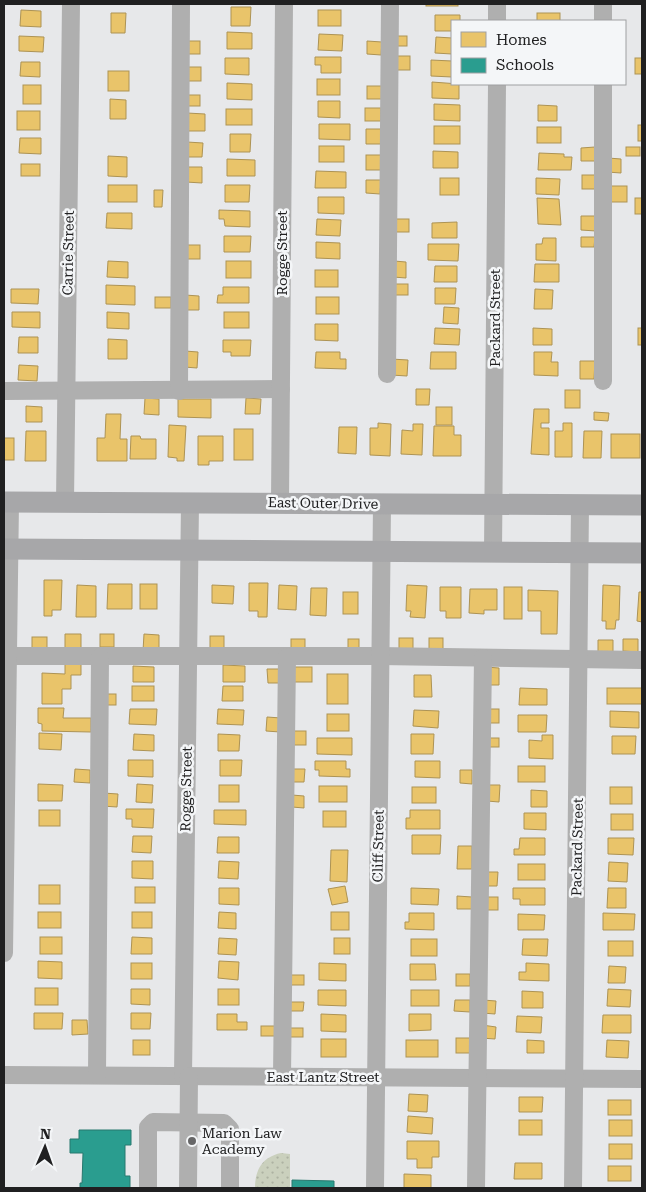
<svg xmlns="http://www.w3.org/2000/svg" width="646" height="1192" font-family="'Roboto Serif',serif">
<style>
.park{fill:url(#park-dots)}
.homes{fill:#e9c46a;stroke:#ad9354}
.schools{fill:#2a9d8f;stroke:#27786e}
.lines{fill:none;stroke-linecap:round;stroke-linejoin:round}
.minor{stroke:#afafaf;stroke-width:18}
.major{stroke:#a7a7a9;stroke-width:21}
.poi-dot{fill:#666667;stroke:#f4f6f8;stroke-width:2}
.labels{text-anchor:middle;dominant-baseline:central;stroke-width:5;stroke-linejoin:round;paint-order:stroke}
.street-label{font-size:14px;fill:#202021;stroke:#f4f6f8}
.poi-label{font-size:14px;fill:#202021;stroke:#f4f6f8;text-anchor:start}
</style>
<defs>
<pattern id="park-dots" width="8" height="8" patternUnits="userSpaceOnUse" patternTransform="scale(1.25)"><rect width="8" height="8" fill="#cad0bd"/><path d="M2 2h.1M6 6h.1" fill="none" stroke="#adb2a2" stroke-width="1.8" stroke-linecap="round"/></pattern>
</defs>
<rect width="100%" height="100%" fill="#e7e8ea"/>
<path class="park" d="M281,1153L290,1154V1188H255C255,1170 262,1157 281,1153Z"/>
<g class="homes">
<rect x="426" y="4" width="32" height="2"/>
<polygon points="231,7 251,7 250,26 231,26"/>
<polygon points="21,10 41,11 41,27 20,26"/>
<rect x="318" y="10" width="23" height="16"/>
<polygon points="111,13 126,13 125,33 111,33"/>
<rect x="537" y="13" width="23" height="8"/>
<polygon points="435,15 460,15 460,21 452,21 452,31 435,31"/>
<polygon points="227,32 252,33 252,49 227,49"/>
<polygon points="319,34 343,35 342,51 318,50"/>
<polygon points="19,36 44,37 43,52 19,51"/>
<rect x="396" y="36" width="11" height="10"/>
<polygon points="436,37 452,38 452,54 435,53"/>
<rect x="187" y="41" width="13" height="13"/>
<polygon points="367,41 382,42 381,55 367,54"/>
<rect x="394" y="56" width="16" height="14"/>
<polygon points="315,57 341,57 341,73 321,73 321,65 315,65"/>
<polygon points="225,58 249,58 249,75 225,74"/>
<rect x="635" y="58" width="7" height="16"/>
<polygon points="431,60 452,61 452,77 431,76"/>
<polygon points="21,62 40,62 40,77 20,76"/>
<rect x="186" y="67" width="15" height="14"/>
<rect x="108" y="71" width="21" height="20"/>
<rect x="317" y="79" width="23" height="16"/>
<polygon points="432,82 459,84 459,99 432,98"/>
<polygon points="227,83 252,84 252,100 227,99"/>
<rect x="23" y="85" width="18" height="19"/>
<rect x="367" y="86" width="15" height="13"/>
<rect x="186" y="95" width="14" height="11"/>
<polygon points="110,99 126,100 126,119 110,119"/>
<polygon points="318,101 340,101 340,118 318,117"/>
<polygon points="434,104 460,105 460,121 434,120"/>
<polygon points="538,105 557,106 557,121 538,121"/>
<rect x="365" y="108" width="16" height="13"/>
<rect x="226" y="109" width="26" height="16"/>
<rect x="17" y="111" width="23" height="19"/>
<polygon points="187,113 205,114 205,131 186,131"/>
<polygon points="319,124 350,124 350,140 319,139"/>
<rect x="638" y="125" width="4" height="16"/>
<rect x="434" y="126" width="26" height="18"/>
<rect x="537" y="127" width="24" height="16"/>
<polygon points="366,129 382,129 381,144 366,144"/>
<polygon points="230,134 251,134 250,152 230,152"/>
<polygon points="20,138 41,138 41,154 19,153"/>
<polygon points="187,142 203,143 202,157 187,157"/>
<rect x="319" y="146" width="25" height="16"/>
<polygon points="595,147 596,161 581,161 581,148"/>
<rect x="626" y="147" width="14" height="9"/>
<polygon points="433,151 458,152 458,168 433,168"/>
<polygon points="539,153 564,154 564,157 572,157 571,170 538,170"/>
<rect x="366" y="155" width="16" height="15"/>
<polygon points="108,156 127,157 127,177 108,176"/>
<polygon points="608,158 621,159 621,173 607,172"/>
<polygon points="227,159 255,160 255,176 227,176"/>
<rect x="21" y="164" width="19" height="12"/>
<polygon points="186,167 202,167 202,183 186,182"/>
<polygon points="316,171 346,172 346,188 315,188"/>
<rect x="582" y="175" width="13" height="14"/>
<rect x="440" y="178" width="19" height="17"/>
<polygon points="536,178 560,179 559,195 536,194"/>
<polygon points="366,180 381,180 380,194 366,193"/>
<rect x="108" y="185" width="29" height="17"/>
<polygon points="225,185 250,185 249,202 225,202"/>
<rect x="608" y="186" width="19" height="16"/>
<polygon points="154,190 163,190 162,207 154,207"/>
<polygon points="318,197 344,197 344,214 318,213"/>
<polygon points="537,198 559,199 561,225 538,224"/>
<rect x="635" y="198" width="7" height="16"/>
<polygon points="219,210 250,211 250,227 225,226 224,219 219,219"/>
<polygon points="107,213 132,213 132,229 106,228"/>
<polygon points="581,216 597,216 596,231 581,230"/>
<polygon points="317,219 341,220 340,236 316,235"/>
<rect x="394" y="219" width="15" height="13"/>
<polygon points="457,222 457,238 432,238 432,223"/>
<polygon points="224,236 251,236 250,252 224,252"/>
<polygon points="581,237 595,237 594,247 581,247"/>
<polygon points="543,238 556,238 556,261 536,260 536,244 542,244"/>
<polygon points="316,242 340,243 340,259 316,258"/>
<polygon points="428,244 459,244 458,261 428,260"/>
<rect x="183" y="245" width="17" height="14"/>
<polygon points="108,261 128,262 128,278 107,277"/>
<rect x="226" y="261" width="25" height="17"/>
<polygon points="394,261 406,262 406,278 393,277"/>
<polygon points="535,264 559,264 559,282 534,282"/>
<polygon points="435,266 457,266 457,282 434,282"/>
<rect x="315" y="270" width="23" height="17"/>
<rect x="393" y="284" width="15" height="11"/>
<polygon points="106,285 135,286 135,305 106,304"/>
<polygon points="223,287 249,287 249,303 217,303 218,295 223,295"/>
<polygon points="435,288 456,288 455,304 435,304"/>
<polygon points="11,289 39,289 38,304 11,303"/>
<polygon points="535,289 553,290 552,309 534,309"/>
<polygon points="185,295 199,296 199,310 185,310"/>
<rect x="155" y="297" width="16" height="11"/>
<rect x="316" y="297" width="23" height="17"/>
<polygon points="444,307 459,308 458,324 443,323"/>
<polygon points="12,312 40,312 40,328 12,327"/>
<polygon points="107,312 129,313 129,329 107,328"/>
<rect x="224" y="312" width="25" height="16"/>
<polygon points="315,324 338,324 338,341 315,340"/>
<polygon points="435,328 460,329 459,345 434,344"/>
<polygon points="533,328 552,329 552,345 533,345"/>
<rect x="638" y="328" width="4" height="17"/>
<polygon points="19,337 38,337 38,353 18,353"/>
<polygon points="108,339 127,340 127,359 108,359"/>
<polygon points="223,340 251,340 250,356 231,356 231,352 223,352"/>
<polygon points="185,351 198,352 197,368 184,367"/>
<polygon points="316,352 340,352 340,359 346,359 346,369 315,368"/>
<polygon points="431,352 456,352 456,369 430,369"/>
<polygon points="534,352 552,352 551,362 558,362 558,376 534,375"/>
<polygon points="391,359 408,360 407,376 391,375"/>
<polygon points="580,361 595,361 594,379 580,379"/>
<polygon points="19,365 38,366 37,381 18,380"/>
<polygon points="416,389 430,389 429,405 416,405"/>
<rect x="565" y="390" width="15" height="18"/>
<polygon points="145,398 159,399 159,415 144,414"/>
<polygon points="246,398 261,399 260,414 245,414"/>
<polygon points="178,399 211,399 211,418 178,417"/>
<polygon points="26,406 42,407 42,422 26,422"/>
<rect x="436" y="407" width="16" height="18"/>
<polygon points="534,409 549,409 549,423 541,423 541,428 549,428 549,455 531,454"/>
<polygon points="594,412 609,413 608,421 594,420"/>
<polygon points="106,414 121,414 120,439 127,439 127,461 97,461 97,438 105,438"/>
<polygon points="378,423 391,424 390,456 370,455 370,428 378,428"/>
<polygon points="563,423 572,423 572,457 555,457 555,431 563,431"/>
<polygon points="413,424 423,424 422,455 401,454 402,430 413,431"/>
<polygon points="169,425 186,426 184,461 177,461 177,458 168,457"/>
<polygon points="434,426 454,426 454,435 461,435 461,456 433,456"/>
<polygon points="339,427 357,427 356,454 338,453"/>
<rect x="234" y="429" width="19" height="31"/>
<polygon points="26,431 46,431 46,461 25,461"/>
<polygon points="584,431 602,431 601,458 583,458"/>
<rect x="611" y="434" width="29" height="24"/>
<polygon points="131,436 140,436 141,439 156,439 156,459 130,459"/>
<polygon points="198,436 223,436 223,461 209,461 209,465 198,465"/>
<rect x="4" y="438" width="10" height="22"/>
<polygon points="44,580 62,580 61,610 52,610 52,616 44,616"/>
<polygon points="249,583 268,583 267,617 258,617 258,611 249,611"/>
<polygon points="108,584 132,584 132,609 107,609"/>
<rect x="140" y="584" width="17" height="25"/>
<polygon points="77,585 96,586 96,617 76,617"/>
<polygon points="212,585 234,586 233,604 212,603"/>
<polygon points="279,585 297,586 296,610 278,609"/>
<polygon points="407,585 427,586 425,618 410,617 411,611 406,611"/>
<polygon points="603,585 620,586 619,620 616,620 615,629 606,629 606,621 602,621"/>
<polygon points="440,587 461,587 461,618 446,618 446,611 440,611"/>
<rect x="504" y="587" width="18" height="32"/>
<polygon points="311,588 327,588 326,616 310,615"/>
<polygon points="470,589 497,589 497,610 484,610 484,614 469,613"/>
<polygon points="528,590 558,591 557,634 541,634 541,611 528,611"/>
<rect x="343" y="592" width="15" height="22"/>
<polygon points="639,592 642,592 642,622 637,621"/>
<polygon points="65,634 81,634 81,651 65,650"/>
<rect x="100" y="634" width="14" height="13"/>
<polygon points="144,634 159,635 159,651 143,651"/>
<rect x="210" y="636" width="14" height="14"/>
<rect x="32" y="637" width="15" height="14"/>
<rect x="399" y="638" width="14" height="15"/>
<rect x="429" y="638" width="14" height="15"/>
<rect x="291" y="639" width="14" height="13"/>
<rect x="348" y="639" width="11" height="13"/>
<polygon points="623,639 638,639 638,652 623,651"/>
<polygon points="598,640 613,640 613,654 598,653"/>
<polygon points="65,663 81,663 81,675 71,675 71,689 62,689 62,704 42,704 42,673 65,674"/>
<polygon points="223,665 245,666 245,682 223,682"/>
<polygon points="133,666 154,667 154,682 133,682"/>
<rect x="293" y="667" width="19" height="15"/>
<polygon points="486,667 499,668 499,685 485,685"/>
<polygon points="267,669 281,669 281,683 268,683"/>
<rect x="327" y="674" width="21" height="30"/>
<polygon points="414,675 431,675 432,697 414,697"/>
<rect x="132" y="686" width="22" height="15"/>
<polygon points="223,686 243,686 243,701 222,701"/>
<polygon points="520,688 547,689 547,705 519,705"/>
<rect x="607" y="688" width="35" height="16"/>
<rect x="103" y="694" width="13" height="11"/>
<polygon points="38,708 64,708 63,718 91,718 91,732 42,731 42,724 38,723"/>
<polygon points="130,709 157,709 156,725 129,724"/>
<polygon points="218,709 244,710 243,725 217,724"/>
<rect x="486" y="709" width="13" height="14"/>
<polygon points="414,710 439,711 438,728 413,726"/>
<polygon points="610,711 639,712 639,728 610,727"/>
<rect x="327" y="714" width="22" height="17"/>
<polygon points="518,715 547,715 546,732 518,732"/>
<polygon points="267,717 281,718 280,732 266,731"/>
<rect x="292" y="731" width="14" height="14"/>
<polygon points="39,733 62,734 61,750 39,749"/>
<polygon points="134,734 154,735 154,751 133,750"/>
<polygon points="218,734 240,735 239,751 218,751"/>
<polygon points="411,734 434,734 433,754 411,754"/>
<polygon points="542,735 553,735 553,759 529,758 529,740 542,741"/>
<polygon points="612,736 636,736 635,754 612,754"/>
<polygon points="317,738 352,738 352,755 317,754"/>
<rect x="485" y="738" width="14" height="9"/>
<polygon points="128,760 153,760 153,777 128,776"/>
<polygon points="220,760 242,760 241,776 220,776"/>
<polygon points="315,761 346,761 346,769 350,769 350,777 319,776 319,770 315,770"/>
<polygon points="415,761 440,761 440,778 415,777"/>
<rect x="518" y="766" width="27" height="16"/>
<polygon points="75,769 90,770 90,783 74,782"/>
<polygon points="292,769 305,769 304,782 291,782"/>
<polygon points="460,770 472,770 472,784 460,783"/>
<polygon points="38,784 63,785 62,801 38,801"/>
<polygon points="137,784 153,785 152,803 136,802"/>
<rect x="219" y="785" width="20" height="17"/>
<polygon points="488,785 500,785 499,802 487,801"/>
<rect x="319" y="786" width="28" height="16"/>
<rect x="412" y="787" width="24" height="16"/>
<rect x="610" y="787" width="22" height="17"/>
<polygon points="531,790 547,791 547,807 531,807"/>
<polygon points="103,793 118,794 117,807 102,806"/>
<polygon points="292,795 304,796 304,808 292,807"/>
<polygon points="126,809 154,809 153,828 132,827 132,819 126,819"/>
<rect x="39" y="810" width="21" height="16"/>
<polygon points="214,810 246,810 246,825 214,824"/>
<polygon points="410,810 440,810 440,829 406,829 406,818 410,818"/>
<rect x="323" y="811" width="23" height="16"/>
<polygon points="524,813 546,813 546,830 524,829"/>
<rect x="611" y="814" width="22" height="16"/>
<polygon points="412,835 441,835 440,854 412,854"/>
<polygon points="133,836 152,836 151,853 132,852"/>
<polygon points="218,837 239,837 239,853 217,853"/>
<polygon points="520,838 545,838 545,855 514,855 514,849 519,849"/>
<polygon points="608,838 634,838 633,855 608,854"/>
<polygon points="458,846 472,846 472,869 457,869"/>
<polygon points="331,850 348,850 347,882 330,881"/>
<polygon points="132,861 153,861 153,879 132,878"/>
<polygon points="219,861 239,862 238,879 218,878"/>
<polygon points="609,862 628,863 627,882 608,881"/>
<rect x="518" y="864" width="27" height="16"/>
<polygon points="483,872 498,872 497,886 483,886"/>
<rect x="39" y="885" width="21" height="19"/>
<polygon points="345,886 348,902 332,905 328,889"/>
<rect x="135" y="887" width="20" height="16"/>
<polygon points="219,888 239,888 239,905 219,904"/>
<polygon points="411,888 439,889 438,905 411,904"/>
<polygon points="513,888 545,888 545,905 520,905 520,899 513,899"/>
<polygon points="608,888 626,888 626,908 607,908"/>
<polygon points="457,896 472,897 472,909 457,909"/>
<rect x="483" y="897" width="15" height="13"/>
<rect x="38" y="912" width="23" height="16"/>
<rect x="132" y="912" width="20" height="16"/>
<polygon points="219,912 236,913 236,929 218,928"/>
<rect x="331" y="912" width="18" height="18"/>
<polygon points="409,913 434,913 434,930 405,929 405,922 409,922"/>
<polygon points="603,913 635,914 634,930 603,930"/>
<polygon points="518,914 545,915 544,930 518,930"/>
<rect x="40" y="937" width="22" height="17"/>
<polygon points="132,937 152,938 152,954 131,954"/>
<polygon points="219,938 237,939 236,955 218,954"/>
<rect x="334" y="938" width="16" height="16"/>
<rect x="411" y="939" width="26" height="17"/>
<polygon points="523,939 548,939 547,956 522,955"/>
<rect x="608" y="941" width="25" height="15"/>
<polygon points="38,961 62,962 62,979 38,978"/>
<polygon points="219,961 239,962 238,980 218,978"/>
<rect x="131" y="963" width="21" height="16"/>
<polygon points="319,963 346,964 346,981 319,980"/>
<polygon points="526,963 549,964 549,981 519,980 519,972 526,972"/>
<polygon points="410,964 435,964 436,980 410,980"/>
<polygon points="609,966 626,967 625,983 608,983"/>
<rect x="456" y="974" width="14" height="12"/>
<rect x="291" y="975" width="13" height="10"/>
<rect x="35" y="988" width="23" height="17"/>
<polygon points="131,989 150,989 150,1005 131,1004"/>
<rect x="218" y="989" width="21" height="16"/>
<polygon points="608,989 631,990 630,1007 607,1006"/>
<polygon points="318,990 346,990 346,1006 318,1005"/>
<rect x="411" y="990" width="28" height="16"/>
<polygon points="522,991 543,992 543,1008 522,1008"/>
<polygon points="455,1000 470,1000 470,1012 454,1011"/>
<polygon points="483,1000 496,1001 495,1014 482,1013"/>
<polygon points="290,1002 304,1002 303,1011 289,1011"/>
<polygon points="34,1013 63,1013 62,1029 34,1029"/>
<polygon points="131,1013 151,1013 150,1029 131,1029"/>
<polygon points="217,1014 237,1014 237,1022 247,1022 247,1030 217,1030"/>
<polygon points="321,1014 346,1015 346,1032 321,1031"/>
<polygon points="409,1014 431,1014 431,1030 409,1031"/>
<polygon points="603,1015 631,1015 631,1033 602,1033"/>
<polygon points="517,1016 542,1017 541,1033 516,1032"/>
<polygon points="72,1020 87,1020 88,1034 72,1035"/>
<polygon points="482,1025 496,1027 495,1039 481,1038"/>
<rect x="261" y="1026" width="14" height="10"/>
<rect x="290" y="1028" width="13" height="9"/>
<rect x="456" y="1038" width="14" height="15"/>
<rect x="321" y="1039" width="25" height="18"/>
<rect x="133" y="1040" width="17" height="15"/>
<rect x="406" y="1040" width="32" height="17"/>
<polygon points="527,1040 544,1041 544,1053 527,1053"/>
<polygon points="607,1040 629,1041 628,1058 606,1057"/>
<polygon points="409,1094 428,1095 427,1112 408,1111"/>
<polygon points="519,1097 543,1097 542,1112 519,1112"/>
<rect x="608" y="1100" width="23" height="15"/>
<polygon points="408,1116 433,1118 432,1134 407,1132"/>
<rect x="519" y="1120" width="23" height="15"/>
<rect x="609" y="1120" width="23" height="16"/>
<polygon points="407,1141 439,1141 439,1157 432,1157 432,1168 417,1168 417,1159 407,1159"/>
<rect x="609" y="1144" width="23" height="15"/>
<polygon points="515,1163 542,1163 542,1179 514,1179"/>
<rect x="608" y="1166" width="23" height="15"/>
<polygon points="404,1174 431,1175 431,1188 404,1188"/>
</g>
<g class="schools">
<polygon points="79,1130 131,1130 131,1145 125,1145 125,1176 130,1176 130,1188 80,1188 80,1183 82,1183 83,1153 70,1153 70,1139 79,1139"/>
<polygon points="292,1180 334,1181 334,1188 292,1188"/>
</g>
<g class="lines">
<g class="minor">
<polyline points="603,4 603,21"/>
<polyline points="497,21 497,4"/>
<polyline points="603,84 603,381"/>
<polyline points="387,374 390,4"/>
<polyline points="4,391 281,389"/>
<polyline points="179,391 181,4"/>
<polyline points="65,502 71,4"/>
<polyline points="280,502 284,4"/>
<polyline points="493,552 497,84"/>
<polyline points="4,656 380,656 642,660"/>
<polyline points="4,953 10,502"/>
<polyline points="4,1075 642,1079"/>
<polyline points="97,1075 100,657"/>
<polyline points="183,1076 190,503"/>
<polyline points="282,1076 287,657"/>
<polyline points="148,1188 148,1127 153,1122 224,1123 230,1129 230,1188"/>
<polyline points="188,1188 189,1076"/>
<polyline points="375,1188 382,504"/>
<polyline points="476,1188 483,658"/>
<polyline points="573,1188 580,505"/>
</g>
<g class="major">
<polyline points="4,502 642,505"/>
<polyline points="4,549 642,553"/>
</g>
</g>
<circle class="poi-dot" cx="192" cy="1141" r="5"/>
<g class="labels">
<g class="street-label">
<text transform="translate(68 253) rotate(-89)">Carrie Street</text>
<text transform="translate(282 253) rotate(-90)">Rogge Street</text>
<text transform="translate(495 318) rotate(-90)">Packard Street</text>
<text transform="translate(323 503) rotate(1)">East Outer Drive</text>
<text transform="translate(186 789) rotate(-89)">Rogge Street</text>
<text transform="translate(378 846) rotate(-89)">Cliff Street</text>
<text transform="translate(577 847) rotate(-89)">Packard Street</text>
<text x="323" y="1077">East Lantz Street</text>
</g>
<g class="poi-label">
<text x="202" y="1133">Marion Law<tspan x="202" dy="16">Academy</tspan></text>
</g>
</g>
<rect width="646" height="1192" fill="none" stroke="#202021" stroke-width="10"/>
<rect x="451" y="20" width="175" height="65" fill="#f4f6f8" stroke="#9fa0a2"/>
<rect x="461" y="32" width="25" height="15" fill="#e9c46a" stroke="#9fa0a2"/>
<text x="496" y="45" font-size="15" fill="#202021">Homes</text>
<rect x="461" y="58" width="25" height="15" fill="#2a9d8f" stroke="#9fa0a2"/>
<text x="496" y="70" font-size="15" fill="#202021">Schools</text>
<g transform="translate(45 1147) rotate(2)" stroke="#f4f6f8" stroke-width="4" paint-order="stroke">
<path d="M0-4L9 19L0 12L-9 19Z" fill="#202021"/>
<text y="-8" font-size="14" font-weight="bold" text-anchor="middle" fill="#202021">N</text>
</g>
</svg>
